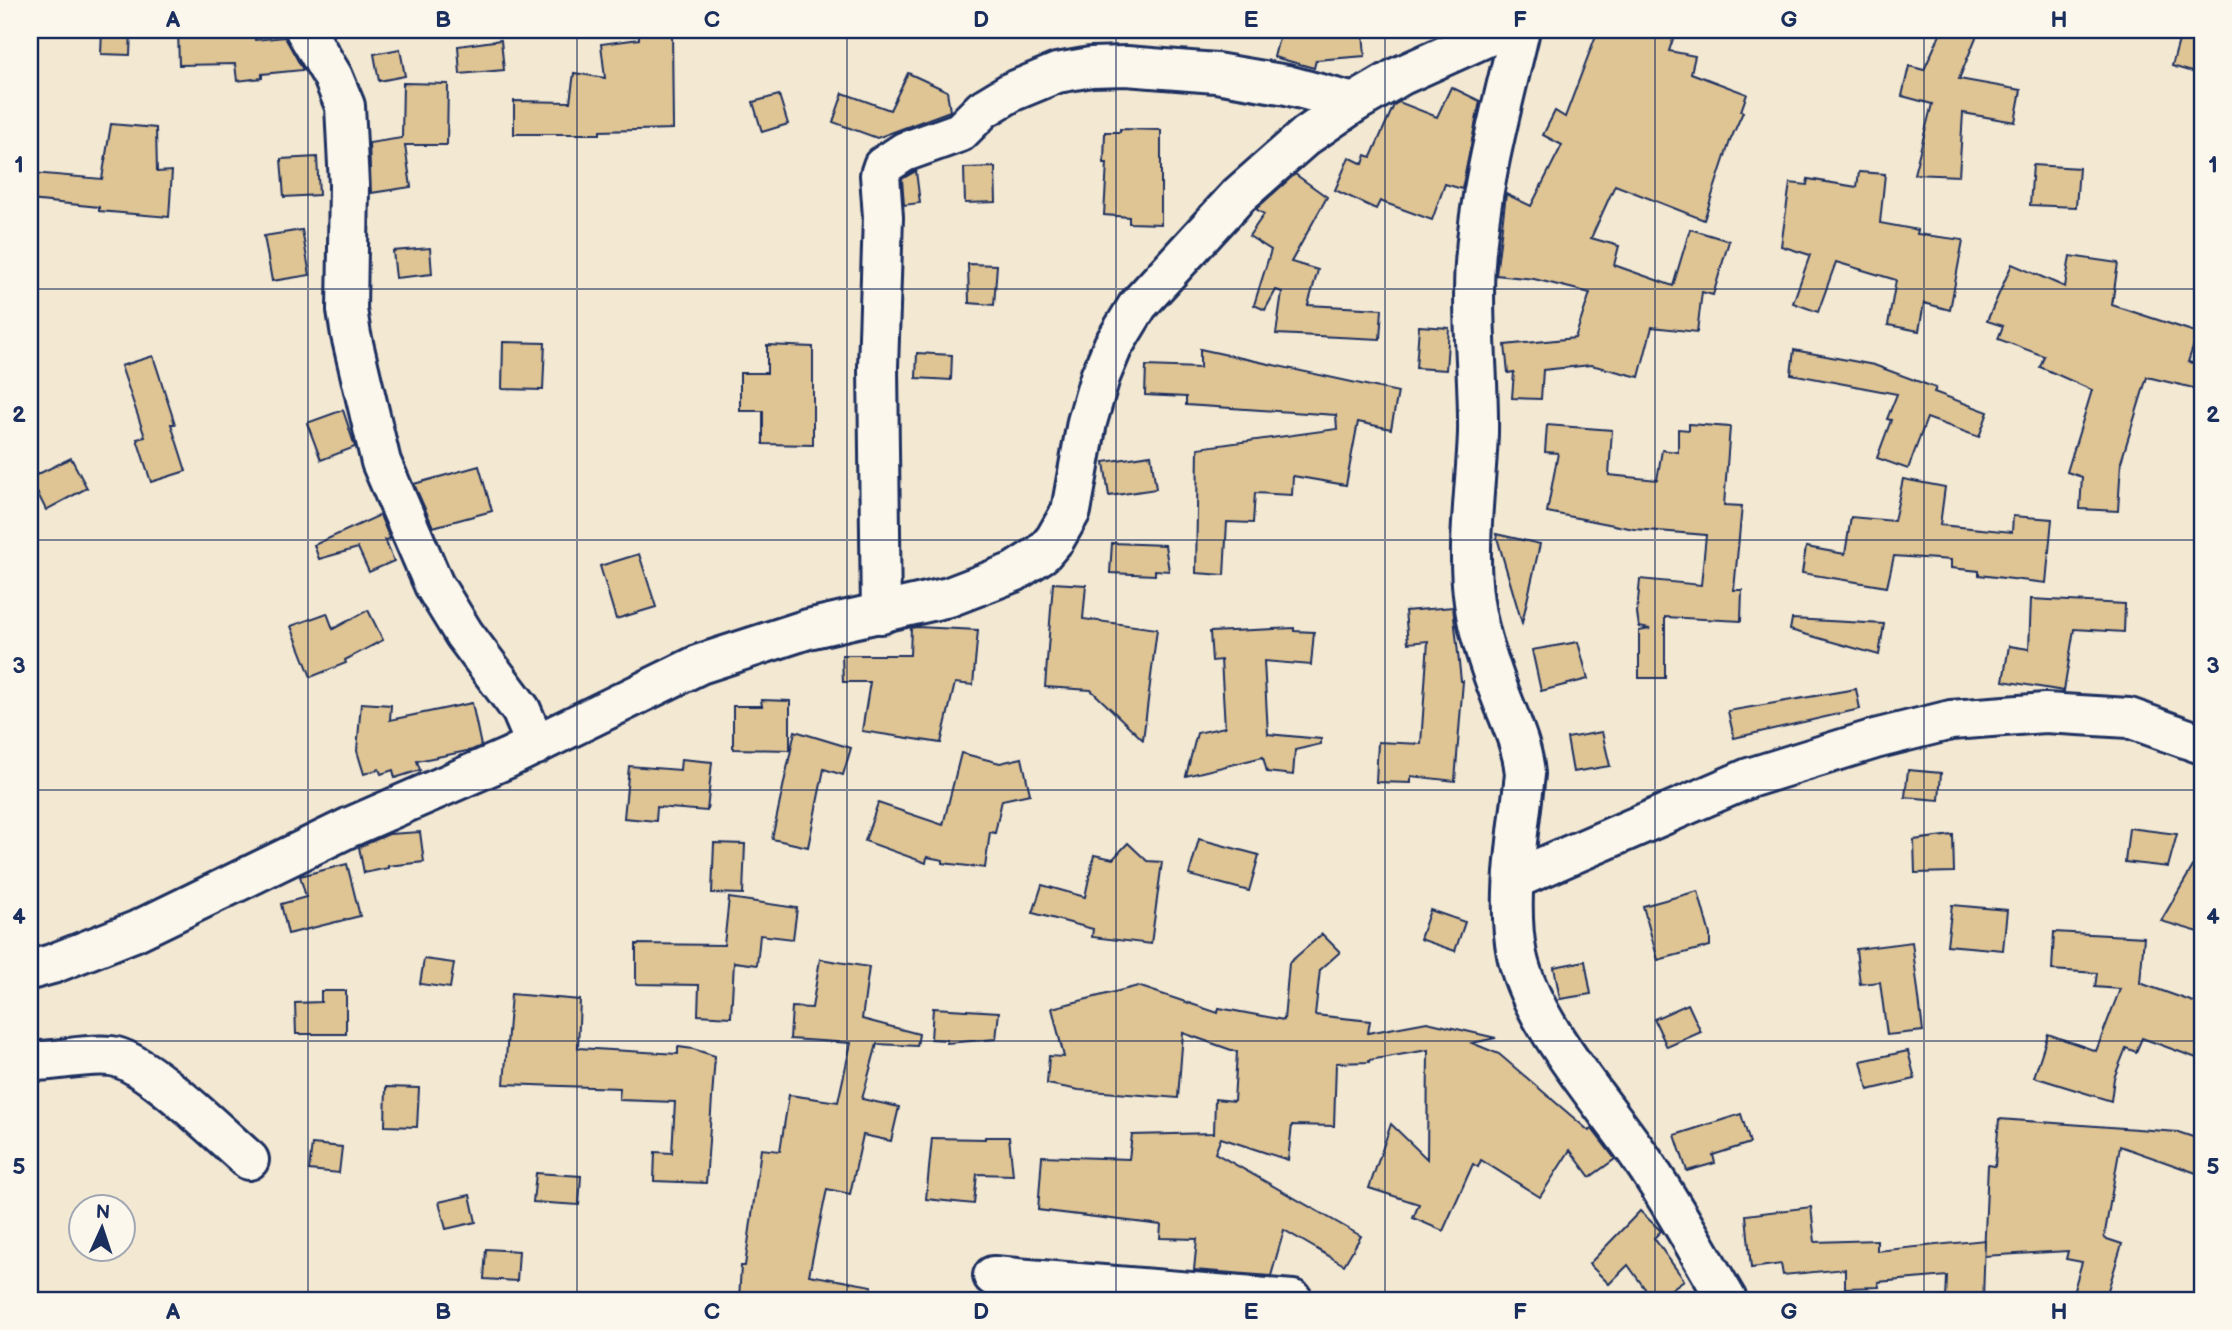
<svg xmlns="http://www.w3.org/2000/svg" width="2232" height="1330" font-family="'Balsamiq Sans',sans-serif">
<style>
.building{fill:#dfc494;stroke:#1b2f5e;stroke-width:2}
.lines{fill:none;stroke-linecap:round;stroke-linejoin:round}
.minor-casing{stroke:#1b2f5e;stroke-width:44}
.minor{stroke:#fbf7ec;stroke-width:38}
.grid{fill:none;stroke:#1b2f5e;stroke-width:2;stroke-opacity:0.55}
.neatline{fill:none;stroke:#1b2f5e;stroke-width:2.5}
.grid-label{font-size:23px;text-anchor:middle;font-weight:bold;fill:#1b2f5e}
</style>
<rect width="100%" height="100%" fill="#f3e8d2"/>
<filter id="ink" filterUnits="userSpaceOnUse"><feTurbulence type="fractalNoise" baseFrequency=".0143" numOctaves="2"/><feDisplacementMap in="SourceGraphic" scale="14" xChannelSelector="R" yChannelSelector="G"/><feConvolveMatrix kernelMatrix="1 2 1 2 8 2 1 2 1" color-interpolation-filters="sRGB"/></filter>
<g filter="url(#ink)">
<g class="building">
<polygon points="102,30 131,30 130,55 101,54"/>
<polygon points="178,30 254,30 255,40 285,37 303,70 262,74 262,78 237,81 235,64 179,65"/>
<polygon points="639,30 672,30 673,129 600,131 600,134 514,134 514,101 570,102 574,73 605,78 601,44 639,39"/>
<polygon points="1281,30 1324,30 1323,34 1363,32 1365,56 1316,60 1314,68 1274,57"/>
<polygon points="1598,30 1676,30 1669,51 1695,56 1691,73 1747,94 1741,111 1743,112 1730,141 1704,220 1615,185 1591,238 1619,246 1614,265 1673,286 1690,229 1729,241 1713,295 1702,292 1697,332 1652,327 1639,377 1591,365 1543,370 1541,399 1512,398 1514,372 1508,373 1505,345 1575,338 1590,293 1534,279 1496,275 1506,194 1531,206 1562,145 1543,135 1555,111 1565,117"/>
<polygon points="1942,30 1979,30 1959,79 2021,90 2015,122 1963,113 1959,176 1914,174 1932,104 1902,96 1909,66 1924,70"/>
<polygon points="2181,33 2202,39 2202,75 2172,66"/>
<polygon points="501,40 504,70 460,74 458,46"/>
<polygon points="400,49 405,76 379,81 374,54"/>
<polygon points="908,73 947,91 950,111 877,138 833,122 843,93 890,110"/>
<polygon points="403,83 448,84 447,145 405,145 411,187 371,193 369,143 402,138"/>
<polygon points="1451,87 1480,101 1462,189 1445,184 1432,220 1380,201 1376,209 1335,190 1349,157 1363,164 1366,155 1371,157 1394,105 1399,102 1437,117"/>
<polygon points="779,95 788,124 762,132 753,102"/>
<polygon points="111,124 156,128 157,172 172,171 169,217 99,211 99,207 30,200 33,173 102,179"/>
<polygon points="1120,129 1161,130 1161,224 1129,223 1129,217 1104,215 1107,163 1104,163 1105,132 1120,132"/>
<polygon points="317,157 319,195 284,197 281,159"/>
<polygon points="2033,165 2079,168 2076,207 2030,205"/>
<polygon points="995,167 996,202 965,203 964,168"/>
<polygon points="916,171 920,203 904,205 902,179"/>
<polygon points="1859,172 1885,174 1880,223 1918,230 1917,234 1963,240 1950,310 1924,303 1919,331 1888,325 1896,280 1836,262 1818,312 1793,303 1810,255 1781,246 1790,183 1807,185 1808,179 1857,187"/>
<polygon points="1295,174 1327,197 1291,262 1318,270 1308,305 1382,309 1380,339 1276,334 1282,292 1276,290 1265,310 1254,305 1271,250 1249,236 1264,214 1256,209"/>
<polygon points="302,230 310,275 272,281 264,236"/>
<polygon points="430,248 432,274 396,278 393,251"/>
<polygon points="2070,256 2118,263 2112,305 2198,333 2188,362 2202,365 2202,390 2147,377 2121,462 2118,511 2080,509 2082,477 2067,472 2092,390 2040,367 2044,356 1998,339 2003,326 1987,321 2012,264 2065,287"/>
<polygon points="968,264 997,265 994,305 969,303"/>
<polygon points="1419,326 1449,328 1446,370 1416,368"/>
<polygon points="503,342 545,343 543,390 502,389"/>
<polygon points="767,345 813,347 813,445 763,444 763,411 740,411 740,373 767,373"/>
<polygon points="1200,349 1398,392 1391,429 1358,422 1346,485 1293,476 1292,495 1255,493 1253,523 1227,522 1224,575 1196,573 1198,448 1337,429 1336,415 1186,405 1186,397 1145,395 1146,366 1200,368"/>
<polygon points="1794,350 1874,365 1936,388 1934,392 1988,412 1979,437 1927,418 1908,469 1877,458 1891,420 1887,419 1897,394 1791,374"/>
<polygon points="917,353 952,355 951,380 916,378"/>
<polygon points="153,356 175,424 171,424 186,471 151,482 137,439 145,437 121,366"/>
<polygon points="343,410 355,447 321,460 307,423"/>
<polygon points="1689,424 1730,427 1724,505 1742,506 1734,590 1742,590 1741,621 1665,617 1665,678 1639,678 1639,631 1650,629 1639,627 1637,613 1640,579 1701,585 1706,535 1634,529 1547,512 1558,453 1545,452 1547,425 1612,430 1609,475 1657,480 1662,450 1678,452 1678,429 1689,430"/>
<polygon points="1151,455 1156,489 1109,496 1104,462"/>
<polygon points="71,458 87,488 46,510 30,478"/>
<polygon points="479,466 492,511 433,527 414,484"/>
<polygon points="1903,479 1945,487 1940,525 2012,532 2013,516 2052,519 2046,583 1979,575 1979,571 1951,568 1951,560 1894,556 1887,587 1802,573 1806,547 1845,554 1851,517 1894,521"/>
<polygon points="380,515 390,539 385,540 394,561 369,572 358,548 319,559 314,545"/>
<polygon points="1496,534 1540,544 1522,623"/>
<polygon points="1112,543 1165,545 1169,571 1155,570 1155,575 1110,573"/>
<polygon points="639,554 656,607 616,619 600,566"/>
<polygon points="1053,583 1086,585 1083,619 1157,629 1143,740 1091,690 1045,687"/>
<polygon points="2031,599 2125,604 2124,632 2074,629 2064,691 2003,681 2009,646 2029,649"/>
<polygon points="1453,607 1461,681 1463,681 1455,781 1411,776 1411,783 1376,782 1378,742 1421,744 1428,641 1408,643 1405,611"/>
<polygon points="368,610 383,640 345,660 346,663 311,677 291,626 327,613 333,629"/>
<polygon points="1792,619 1884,624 1879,655 1790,630"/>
<polygon points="917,627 978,630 973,685 955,683 941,743 862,731 870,682 843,682 842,655 910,655 911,628"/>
<polygon points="1294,628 1294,631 1314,632 1311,665 1264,661 1268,734 1321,739 1321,744 1295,750 1293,775 1267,772 1263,757 1186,776 1197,733 1225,727 1221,660 1212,661 1210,632"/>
<polygon points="1578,642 1588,679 1541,691 1532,650"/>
<polygon points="1856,689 1860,709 1734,738 1728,711"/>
<polygon points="761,700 790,701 790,750 733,749 733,706 762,706"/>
<polygon points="361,703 391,705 390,720 472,703 481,746 472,750 417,761 420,770 395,778 393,770 381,774 379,769 364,774 357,751"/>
<polygon points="795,731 851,748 843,775 824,769 808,847 772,839"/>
<polygon points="1602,732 1610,766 1573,772 1567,738"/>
<polygon points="961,753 1000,763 1022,758 1030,794 1002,800 995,833 990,832 985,868 943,863 943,860 927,857 926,863 865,841 878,803 943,825"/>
<polygon points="681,759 712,762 707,811 657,807 656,821 624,818 629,766 680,770"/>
<polygon points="1908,770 1941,773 1939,800 1905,797"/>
<polygon points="2129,828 2177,834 2168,867 2125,862"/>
<polygon points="420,832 424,862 388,866 388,868 364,873 359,847 389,834"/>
<polygon points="1953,835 1954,872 1915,873 1914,840"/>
<polygon points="1199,839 1259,855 1249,891 1189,875"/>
<polygon points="714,843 745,844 743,894 712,893"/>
<polygon points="1128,843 1147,861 1162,862 1151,944 1092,937 1093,929 1033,913 1042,885 1085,897 1094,855 1113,859"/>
<polygon points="2202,851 2202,933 2161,921"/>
<polygon points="347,864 360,916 288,934 281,904 306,897 300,876"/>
<polygon points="1698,891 1710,935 1710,946 1658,960 1643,906"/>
<polygon points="729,898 797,908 793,939 760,935 757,965 734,962 731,1017 698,1015 699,985 636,984 636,944 724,945"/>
<polygon points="1952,905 2007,910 2003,950 1947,945"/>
<polygon points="1430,910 1465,922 1455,951 1420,939"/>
<polygon points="2054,932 2144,937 2140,983 2202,1005 2202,1060 2142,1038 2136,1052 2126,1048 2114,1078 2111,1101 2034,1077 2048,1034 2096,1051 2120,989 2095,987 2097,973 2052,970"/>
<polygon points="1322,934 1340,952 1320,970 1315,1015 1370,1021 1368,1033 1427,1022 1496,1038 1472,1043 1499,1054 1589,1131 1592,1129 1615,1159 1590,1177 1570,1150 1540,1197 1481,1160 1478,1167 1473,1164 1443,1231 1413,1218 1419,1204 1369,1188 1391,1124 1427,1159 1428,1050 1369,1060 1369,1062 1336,1063 1334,1126 1292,1125 1288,1160 1221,1138 1215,1153 1361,1236 1344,1265 1284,1230 1271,1276 1194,1270 1197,1239 1160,1238 1161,1225 1038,1210 1042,1156 1129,1159 1132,1135 1214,1133 1215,1099 1234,1101 1237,1052 1183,1033 1178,1098 1079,1090 1047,1084 1049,1056 1064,1057 1052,1008 1138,986 1218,1013 1219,1008 1284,1020 1289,963"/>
<polygon points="1912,942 1923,1031 1887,1035 1880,982 1860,984 1856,949"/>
<polygon points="424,959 454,963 450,988 420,984"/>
<polygon points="820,959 869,967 862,1019 919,1034 917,1046 877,1044 862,1099 899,1107 891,1141 863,1135 850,1194 827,1189 809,1275 872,1286 871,1300 739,1300 741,1266 745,1266 761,1149 780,1151 789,1095 838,1102 851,1043 790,1039 792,1007 812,1008"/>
<polygon points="1585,961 1591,994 1560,999 1554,967"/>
<polygon points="321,991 346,991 346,1034 296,1034 295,1003 321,1002"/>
<polygon points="511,994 580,1000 578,1048 678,1054 678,1047 693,1049 715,1056 706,1183 654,1181 655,1152 672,1153 675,1102 619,1100 620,1088 504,1084"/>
<polygon points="1688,1004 1701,1032 1667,1047 1654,1019"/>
<polygon points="933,1008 999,1012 996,1039 947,1043 947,1040 931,1039"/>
<polygon points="1908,1051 1915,1079 1868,1090 1861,1061"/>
<polygon points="386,1087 419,1088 417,1127 385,1126"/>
<polygon points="1741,1114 1750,1143 1713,1155 1715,1163 1687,1171 1675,1135"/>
<polygon points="1999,1119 2178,1132 2202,1140 2202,1175 2120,1146 2104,1238 2122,1244 2105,1300 2071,1300 2082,1262 2066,1259 2068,1251 1984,1256 1988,1165 1995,1166"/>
<polygon points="985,1137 1009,1137 1013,1175 977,1174 974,1204 926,1199 932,1138 985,1139"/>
<polygon points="312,1144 342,1147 339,1173 309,1170"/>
<polygon points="536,1173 581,1176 579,1205 533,1202"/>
<polygon points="470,1195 476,1222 446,1229 439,1202"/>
<polygon points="1811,1207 1815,1242 1877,1240 1877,1251 1985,1240 1983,1300 1946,1300 1947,1276 1878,1282 1879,1287 1845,1288 1845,1269 1783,1275 1781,1264 1751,1268 1746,1215"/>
<polygon points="1640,1211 1661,1231 1654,1238 1684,1280 1656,1300 1653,1300 1628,1265 1609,1284 1589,1264"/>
<polygon points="486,1249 519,1251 517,1281 484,1279"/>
</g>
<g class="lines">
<defs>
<g id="minor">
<polyline points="305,30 333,77 345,106 349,185 347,310 351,335 381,462 434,585 464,634 521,710 536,745"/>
<path d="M1520,30C1502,107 1480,184 1475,264C1471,320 1479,376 1478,433C1476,488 1466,547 1474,602C1479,637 1491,671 1504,704C1513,727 1523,749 1525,774C1519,830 1506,900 1517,955C1531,1023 1602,1101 1641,1158C1673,1204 1699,1253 1727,1300"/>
<polyline points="881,614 878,367 883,217 880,175 883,166 904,152 960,132 983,109 1011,92 1057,73 1091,67 1126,66 1216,73 1287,85 1354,103"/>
<polyline points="1515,879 1749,778 1875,739 1951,720 2045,713 2129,718 2202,744"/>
<polyline points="30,970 52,964 136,931 350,827 508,758 700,664 808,629 949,597 1014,572 1043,553 1055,539 1071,511 1087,422 1100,377 1113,346 1138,305 1239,195 1306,136 1354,103 1400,76 1502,30"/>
<path d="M30,1061C57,1062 84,1053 111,1056C144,1059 221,1136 249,1160"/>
<polyline points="993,1276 1293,1300"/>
</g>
</defs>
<use href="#minor" class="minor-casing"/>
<use href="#minor" class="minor"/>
</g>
</g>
<path class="grid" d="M308,30V1300M577,30V1300M847,30V1300M1116,30V1300M1385,30V1300M1655,30V1300M1924,30V1300M30,289H2202M30,540H2202M30,790H2202M30,1041H2202"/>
<rect width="2232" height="1330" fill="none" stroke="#fbf7ec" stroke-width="77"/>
<g transform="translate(102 1228) rotate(3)"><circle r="33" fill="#fbf7ec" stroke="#a1a7b3" stroke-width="2"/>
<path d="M0-5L12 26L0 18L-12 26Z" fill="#1b2f5e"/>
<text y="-10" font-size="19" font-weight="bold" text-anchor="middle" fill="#1b2f5e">N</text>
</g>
<rect x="38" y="38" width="2156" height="1254" class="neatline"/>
<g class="grid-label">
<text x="173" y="27">A</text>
<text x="443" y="27">B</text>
<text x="712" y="27">C</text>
<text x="981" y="27">D</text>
<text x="1251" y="27">E</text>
<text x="1520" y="27">F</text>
<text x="1789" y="27">G</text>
<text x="2059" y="27">H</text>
<text x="19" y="172">1</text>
<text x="2213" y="172">1</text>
<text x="19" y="422">2</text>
<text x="2213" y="422">2</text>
<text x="19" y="673">3</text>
<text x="2213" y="673">3</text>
<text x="19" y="924">4</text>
<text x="2213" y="924">4</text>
<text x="19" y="1174">5</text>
<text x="2213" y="1174">5</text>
<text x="173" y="1319">A</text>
<text x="443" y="1319">B</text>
<text x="712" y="1319">C</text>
<text x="981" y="1319">D</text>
<text x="1251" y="1319">E</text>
<text x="1520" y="1319">F</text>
<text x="1789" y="1319">G</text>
<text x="2059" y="1319">H</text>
</g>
</svg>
